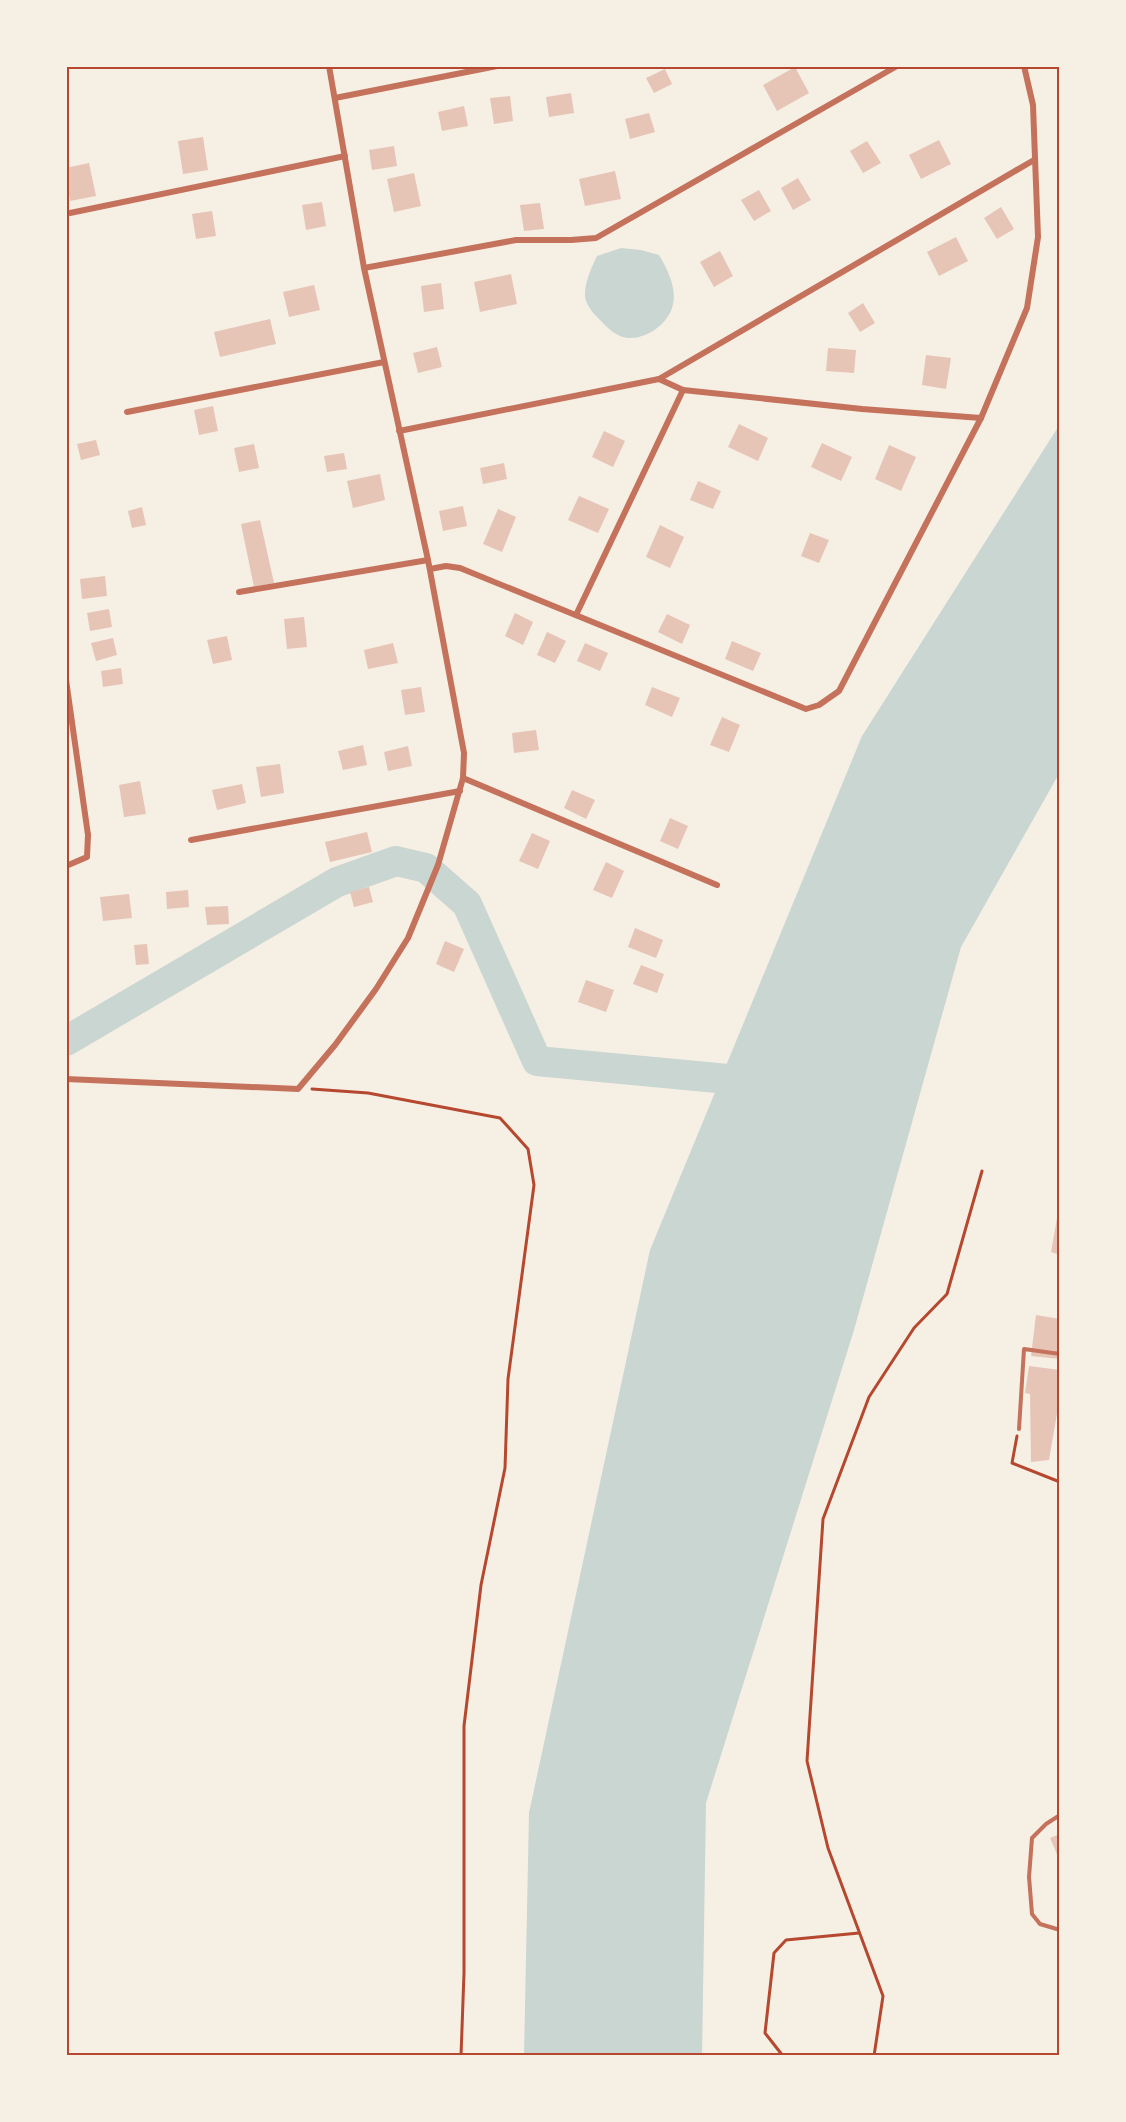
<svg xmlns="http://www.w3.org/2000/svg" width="1126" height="2122" font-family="'Libre Baskerville',serif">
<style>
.water{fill:#c9d6d2}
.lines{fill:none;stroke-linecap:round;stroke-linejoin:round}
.river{stroke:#c9d6d2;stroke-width:30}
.building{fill:#e6c5b7}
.path{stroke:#b5482f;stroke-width:3}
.service{stroke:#c5725c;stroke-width:4}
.minor{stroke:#c5725c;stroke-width:6}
.neatline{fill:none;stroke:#b5482f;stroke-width:2}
</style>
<rect width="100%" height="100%" fill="#f6efe4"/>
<g class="water">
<path d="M621,248L641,250L659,255C668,270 678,290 672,308C666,327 639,344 620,336C611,332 605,325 599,319C593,313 585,304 585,295C585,281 591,269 597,256Z"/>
<polygon points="1060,424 1060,772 961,947 854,1330 706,1803 702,2056 524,2056 529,1813 650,1250 862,736"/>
</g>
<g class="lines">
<polyline class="river" points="66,1041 337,882 396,861 426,868 467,904 537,1061 760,1082"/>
</g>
<g class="building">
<polygon points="795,67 809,93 777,111 763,85"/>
<polygon points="665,69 672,84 654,93 646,78"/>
<polygon points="571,93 574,113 549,117 546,97"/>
<polygon points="510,96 513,121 494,124 490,98"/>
<polygon points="464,106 468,126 442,131 438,112"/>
<polygon points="649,113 655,132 630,139 625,119"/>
<polygon points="203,137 208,170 183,174 178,141"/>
<polygon points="939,140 951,164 921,179 909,155"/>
<polygon points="867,141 881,163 863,173 850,151"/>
<polygon points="394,146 397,166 372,170 369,150"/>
<polygon points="89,163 96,196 70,201 66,168"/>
<polygon points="615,171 621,199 585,206 579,179"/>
<polygon points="414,173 421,206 394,212 387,179"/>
<polygon points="798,178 811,200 793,210 781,188"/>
<polygon points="759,190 771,211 754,221 741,200"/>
<polygon points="322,202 326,226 306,230 302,205"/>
<polygon points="540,203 544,229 524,231 520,205"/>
<polygon points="1001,207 1014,229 997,239 984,218"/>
<polygon points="212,211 216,236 196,239 192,214"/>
<polygon points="956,237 968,261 939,276 927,252"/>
<polygon points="720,251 733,276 714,287 700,262"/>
<polygon points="511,274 517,304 480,312 474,282"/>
<polygon points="441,283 444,309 424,312 421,286"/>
<polygon points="314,285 320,310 289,317 283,292"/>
<polygon points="863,303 875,323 860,332 848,313"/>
<polygon points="270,319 276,344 220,357 214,332"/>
<polygon points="437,347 442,367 418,373 413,353"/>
<polygon points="828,348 856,350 854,373 826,371"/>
<polygon points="926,355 951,358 946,389 922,385"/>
<polygon points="213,406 218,431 199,435 194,410"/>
<polygon points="739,424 768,438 758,461 728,447"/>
<polygon points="604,431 625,441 613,467 592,457"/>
<polygon points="96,440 100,455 81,460 77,444"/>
<polygon points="822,443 852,457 841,481 811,467"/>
<polygon points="254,444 259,468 239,472 234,448"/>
<polygon points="889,445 916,457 901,491 875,479"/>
<polygon points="344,453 347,469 327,472 324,456"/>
<polygon points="504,463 507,479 483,484 480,468"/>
<polygon points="380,474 385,500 353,508 347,481"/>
<polygon points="698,481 721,491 713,509 690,500"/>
<polygon points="579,496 609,509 598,533 568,520"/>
<polygon points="463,506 467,526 443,531 439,511"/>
<polygon points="142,507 146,525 132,528 128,511"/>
<polygon points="498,509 516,517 502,552 483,544"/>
<polygon points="260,520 274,583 254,587 241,524"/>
<polygon points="660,525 684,537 670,568 646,557"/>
<polygon points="810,533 829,540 819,563 801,556"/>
<polygon points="105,576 107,596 82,599 80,579"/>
<polygon points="109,609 112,627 90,631 87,613"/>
<polygon points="515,613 533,622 523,645 505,636"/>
<polygon points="667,614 690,625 682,644 658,632"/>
<polygon points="304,617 307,647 287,649 284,619"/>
<polygon points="547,632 566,641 555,663 537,655"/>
<polygon points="227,636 232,660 213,664 207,640"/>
<polygon points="113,638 117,655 96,661 91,643"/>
<polygon points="732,641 761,653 753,671 725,659"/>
<polygon points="393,643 398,663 368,669 364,650"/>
<polygon points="585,643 608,653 600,671 577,661"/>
<polygon points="121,668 123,684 103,687 101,671"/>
<polygon points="421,687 425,712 405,715 401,690"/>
<polygon points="652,687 680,698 672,717 645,705"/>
<polygon points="722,717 740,725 729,752 710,745"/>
<polygon points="536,730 539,750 514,753 512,733"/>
<polygon points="363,745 367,765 343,770 338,751"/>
<polygon points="408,746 412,766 388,771 384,752"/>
<polygon points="280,764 284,793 261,797 256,767"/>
<polygon points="140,781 146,814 124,817 119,785"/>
<polygon points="242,784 246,803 217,810 212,790"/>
<polygon points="572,790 595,800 586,819 564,808"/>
<polygon points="670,818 688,826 678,849 660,841"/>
<polygon points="367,832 372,852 330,862 325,842"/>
<polygon points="532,833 550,841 538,869 519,861"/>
<polygon points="606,862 624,871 612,898 593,890"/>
<polygon points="369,887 373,902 354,907 350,892"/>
<polygon points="188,890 189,907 167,909 166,892"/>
<polygon points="129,894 132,918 103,921 100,897"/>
<polygon points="228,906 229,924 207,925 205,907"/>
<polygon points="635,928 663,940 656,958 628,947"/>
<polygon points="445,941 464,949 454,972 436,964"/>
<polygon points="147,944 149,964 136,965 134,945"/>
<polygon points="641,965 664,974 657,993 633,984"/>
<polygon points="586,980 614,990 606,1012 578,1002"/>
<polygon points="1059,1207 1060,1207 1060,1255 1051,1252"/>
<polygon points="1036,1315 1060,1319 1060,1359 1031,1356"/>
<polygon points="1029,1366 1060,1370 1060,1396 1049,1460 1031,1462 1030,1394 1025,1393"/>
<polygon points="1060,1834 1060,1861 1050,1838"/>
</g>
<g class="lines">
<g class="path">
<polyline points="312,1089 368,1093 500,1118 528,1149 534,1185 508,1379 505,1468 481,1585 464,1726 464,1973 461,2056"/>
<polyline points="1017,1436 1012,1463 1060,1482"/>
<polyline points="783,2056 765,2033 774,1953 786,1940 859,1933"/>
<polyline points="874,2056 883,1996 828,1848 807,1761 823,1519 869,1397 914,1328 947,1294 982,1171"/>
</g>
<g class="service">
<polyline points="1019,1429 1024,1349 1060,1354"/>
<polyline points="1060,1815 1046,1824 1032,1838 1029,1877 1032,1914 1040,1924 1060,1930"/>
</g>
<g class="minor">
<polyline points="335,98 497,66"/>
<polyline points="70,213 345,156"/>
<polyline points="364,268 516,240 571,240 596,238 897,66"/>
<polyline points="659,379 1034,160"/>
<polyline points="127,412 384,362"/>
<polyline points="399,431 659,379 683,390 862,409 981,418"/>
<polyline points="430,569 446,566 460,568 806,709 819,705 839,691 981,418 1027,308 1038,237 1033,105 1024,66"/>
<polyline points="239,592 428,560"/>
<polyline points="576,615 683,390"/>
<polyline points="66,680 88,835 87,857 66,866"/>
<polyline points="463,778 717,885"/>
<polyline points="191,840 460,791"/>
<polyline points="66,1079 298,1089 335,1045 376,989 408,938 438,865 463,778 464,753 428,560 364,268 329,66"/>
</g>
</g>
<rect width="1126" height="2122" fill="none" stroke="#f6efe4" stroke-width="135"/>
<rect x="68" y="68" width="990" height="1986" class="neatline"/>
</svg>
